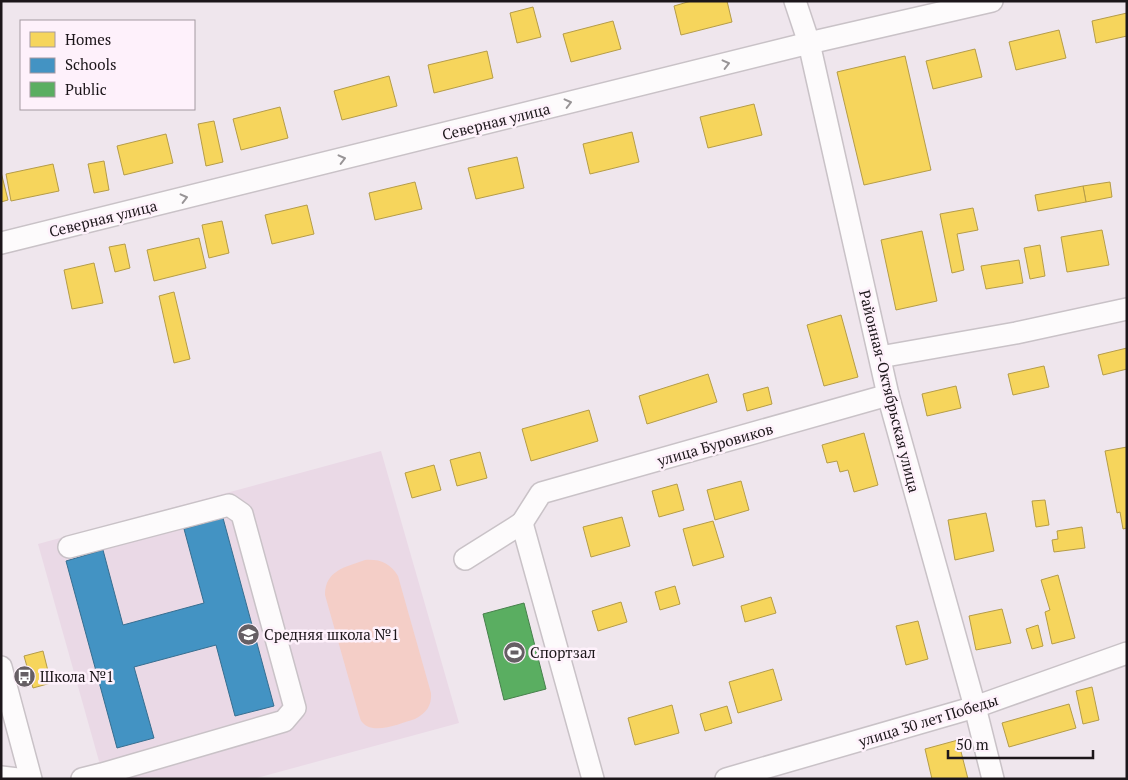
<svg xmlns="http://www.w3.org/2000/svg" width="1128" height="780" font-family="'PT Serif',serif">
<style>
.built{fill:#ead9e6}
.green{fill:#f4cec7}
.homes{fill:#f6d55c;stroke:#b59c48}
.schools{fill:#4393c3;stroke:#376e90}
.public{fill:#5aae61;stroke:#47804c}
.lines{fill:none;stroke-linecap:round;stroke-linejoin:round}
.minor-casing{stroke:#c9c2c7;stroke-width:24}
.minor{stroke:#fdfbfc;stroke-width:21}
.oneway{stroke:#989496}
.labels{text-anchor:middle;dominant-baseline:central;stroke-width:5;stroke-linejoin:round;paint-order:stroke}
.street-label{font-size:15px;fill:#1c161a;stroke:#fef1fb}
.poi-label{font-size:15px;fill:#1c161a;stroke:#fef1fb;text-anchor:start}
</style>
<rect width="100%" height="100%" fill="#efe6ed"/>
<polygon class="built" points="381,451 459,723 253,779 104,779 38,544"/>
<path class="green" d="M365,560C380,559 390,563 398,576L431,693C432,706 426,713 415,719C401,723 373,736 362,722C360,720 360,717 359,715L325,595C325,570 346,567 365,560Z"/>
<g class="homes">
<polygon points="691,1 727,1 732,22 681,35 674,6"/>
<polygon points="533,7 541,37 517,43 510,13"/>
<polygon points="1127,13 1127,36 1096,43 1092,21"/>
<polygon points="613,21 621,49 571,62 563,34"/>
<polygon points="1059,30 1066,58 1016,70 1009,42"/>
<polygon points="975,49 982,77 933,89 926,61"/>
<polygon points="487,51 493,78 434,93 428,65"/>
<polygon points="905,56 931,170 864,185 837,72"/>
<polygon points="389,76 397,106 342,120 334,91"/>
<polygon points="754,104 762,135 708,148 700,117"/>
<polygon points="280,107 288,138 241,150 233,119"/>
<polygon points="214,121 223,162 206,166 198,124"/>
<polygon points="632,132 639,162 590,174 583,144"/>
<polygon points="166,134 173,163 124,175 117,146"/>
<polygon points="517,157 524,188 476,199 468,168"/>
<polygon points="104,161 109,190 94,193 88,164"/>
<polygon points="53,164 59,191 11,201 6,174"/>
<polygon points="1,172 8,200 1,202"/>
<polygon points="415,182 422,209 375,220 369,193"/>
<polygon points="1110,182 1112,197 1086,202 1083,186"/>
<polygon points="1083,186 1086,202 1038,211 1035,195"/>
<polygon points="307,205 314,234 272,244 265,215"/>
<polygon points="973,208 978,230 957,234 964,270 952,273 940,214"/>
<polygon points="222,221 229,253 209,258 202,225"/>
<polygon points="1102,230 1109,265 1067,272 1061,237"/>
<polygon points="922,231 937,301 896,310 881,240"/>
<polygon points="199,238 206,268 154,281 147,250"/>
<polygon points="125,244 130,268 115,272 109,247"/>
<polygon points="1040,245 1045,276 1030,279 1024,248"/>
<polygon points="1019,260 1023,283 986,289 981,266"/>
<polygon points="94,263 103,303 72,309 64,270"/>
<polygon points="174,292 190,359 174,363 159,296"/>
<polygon points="841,315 858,377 824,386 807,325"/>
<polygon points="1127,348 1127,369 1103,375 1098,355"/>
<polygon points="1044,366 1049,387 1013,395 1008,374"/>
<polygon points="708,374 717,402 647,424 639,396"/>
<polygon points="956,386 961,408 927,416 922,394"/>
<polygon points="768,387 772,404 747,411 743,394"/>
<polygon points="589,410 598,441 531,461 522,429"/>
<polygon points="864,433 878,485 854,492 848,470 840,472 837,461 827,463 822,445"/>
<polygon points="1127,447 1127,528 1123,529 1120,512 1117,513 1105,451"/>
<polygon points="480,452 487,478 457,486 450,460"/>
<polygon points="434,465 441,490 412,498 405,473"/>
<polygon points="741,481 749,510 715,520 707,490"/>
<polygon points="677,484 684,510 659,517 652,491"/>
<polygon points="1045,500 1049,525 1036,527 1032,501"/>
<polygon points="986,513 994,551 955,560 948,520"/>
<polygon points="622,517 630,546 591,557 583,527"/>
<polygon points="713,521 724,557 693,566 683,529"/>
<polygon points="1082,527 1085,548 1054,552 1052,540 1058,539 1057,531"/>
<polygon points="1058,575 1075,638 1052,644 1045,612 1050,610 1041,580"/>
<polygon points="675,586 680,604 660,610 655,592"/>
<polygon points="771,597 776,613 745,622 741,606"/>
<polygon points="621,602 627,622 598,631 592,611"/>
<polygon points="1002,609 1011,643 976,650 969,616"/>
<polygon points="918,621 928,659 906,665 896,626"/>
<polygon points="1038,625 1043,646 1032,649 1026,629"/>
<polygon points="43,651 51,683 33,688 24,656"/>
<polygon points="773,669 782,700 738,713 729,682"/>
<polygon points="1092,687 1099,720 1083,724 1076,691"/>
<polygon points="1069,704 1076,728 1009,747 1002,723"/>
<polygon points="672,705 679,733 635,745 628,718"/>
<polygon points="727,706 732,723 705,731 700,714"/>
<polygon points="958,740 968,779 932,779 925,749"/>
</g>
<polygon class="schools" points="223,518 274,706 235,716 216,645 134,667 154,738 117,748 66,561 103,550 123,625 204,603 184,529"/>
<polygon class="public" points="524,603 546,689 504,700 483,614"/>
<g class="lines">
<defs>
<g id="minor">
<polyline points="795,1 809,43 888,395 975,707 993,779"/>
<polyline points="1,243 809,43 992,1"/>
<polyline points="880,357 1016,333 1127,309"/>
<polyline points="522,523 541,493 888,395"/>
<polyline points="69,547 229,505 242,514 295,708 284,721 102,774 82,779"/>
<polyline points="465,559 522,523 593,779"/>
<polyline points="1,667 31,779"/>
<polyline points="1,777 18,779"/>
<polyline points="726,779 975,707 1127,653"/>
</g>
</defs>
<use href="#minor" class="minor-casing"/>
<use href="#minor" class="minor"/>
</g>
<defs><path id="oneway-chevron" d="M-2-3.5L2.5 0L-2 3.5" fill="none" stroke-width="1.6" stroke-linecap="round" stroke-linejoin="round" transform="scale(1.25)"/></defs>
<g class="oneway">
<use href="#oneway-chevron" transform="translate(726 64) rotate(-14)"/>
<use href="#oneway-chevron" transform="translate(568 103) rotate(-14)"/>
<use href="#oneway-chevron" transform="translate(342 159) rotate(-14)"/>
<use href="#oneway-chevron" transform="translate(184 198) rotate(-14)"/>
</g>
<defs>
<symbol id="school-disc" viewBox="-11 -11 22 22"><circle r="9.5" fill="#665f64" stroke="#fef1fb"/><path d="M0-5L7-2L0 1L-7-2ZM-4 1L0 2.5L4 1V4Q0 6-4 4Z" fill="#fff"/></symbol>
<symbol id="stadium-disc" viewBox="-11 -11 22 22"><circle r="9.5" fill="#665f64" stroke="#fef1fb"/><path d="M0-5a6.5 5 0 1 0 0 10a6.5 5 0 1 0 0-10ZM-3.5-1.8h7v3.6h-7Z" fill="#fff"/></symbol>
<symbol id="bus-disc" viewBox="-11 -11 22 22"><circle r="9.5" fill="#665f64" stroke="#fef1fb"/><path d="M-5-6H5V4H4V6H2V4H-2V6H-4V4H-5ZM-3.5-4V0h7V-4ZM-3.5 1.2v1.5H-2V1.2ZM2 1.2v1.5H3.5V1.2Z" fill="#fff"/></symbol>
</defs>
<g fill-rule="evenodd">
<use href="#school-disc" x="236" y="622" width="25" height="25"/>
<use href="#stadium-disc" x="502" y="640" width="25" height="25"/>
<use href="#bus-disc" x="12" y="664" width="25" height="25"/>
</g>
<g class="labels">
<g class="street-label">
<text transform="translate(496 121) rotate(-14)">Северная улица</text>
<text transform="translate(103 218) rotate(-14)">Северная улица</text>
<text transform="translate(890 391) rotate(76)">Районная-Октябрьская улица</text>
<text transform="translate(715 444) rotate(-16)">улица Буровиков</text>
<text transform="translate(928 720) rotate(-17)">улица 30 лет Победы</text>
</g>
<g class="poi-label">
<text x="264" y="634">Средняя школа №1</text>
<text x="530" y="652">Спортзал</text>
<text x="40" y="676">Школа №1</text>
</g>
</g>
<rect width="1128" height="780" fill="none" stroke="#1c161a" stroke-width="5"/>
<rect x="20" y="20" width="175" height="90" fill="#fef1fb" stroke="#a499a1"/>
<rect x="30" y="32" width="25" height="15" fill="#f6d55c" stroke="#a499a1"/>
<text x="65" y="45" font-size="15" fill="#1c161a">Homes</text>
<rect x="30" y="58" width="25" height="15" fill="#4393c3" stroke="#a499a1"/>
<text x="65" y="70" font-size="15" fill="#1c161a">Schools</text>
<rect x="30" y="82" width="25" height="15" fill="#5aae61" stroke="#a499a1"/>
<text x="65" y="95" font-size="15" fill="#1c161a">Public</text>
<path d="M948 750v8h145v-8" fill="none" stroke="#1c161a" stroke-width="2.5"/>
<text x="956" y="750" font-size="15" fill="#1c161a" stroke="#fef1fb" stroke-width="4" paint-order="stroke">50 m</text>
</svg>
